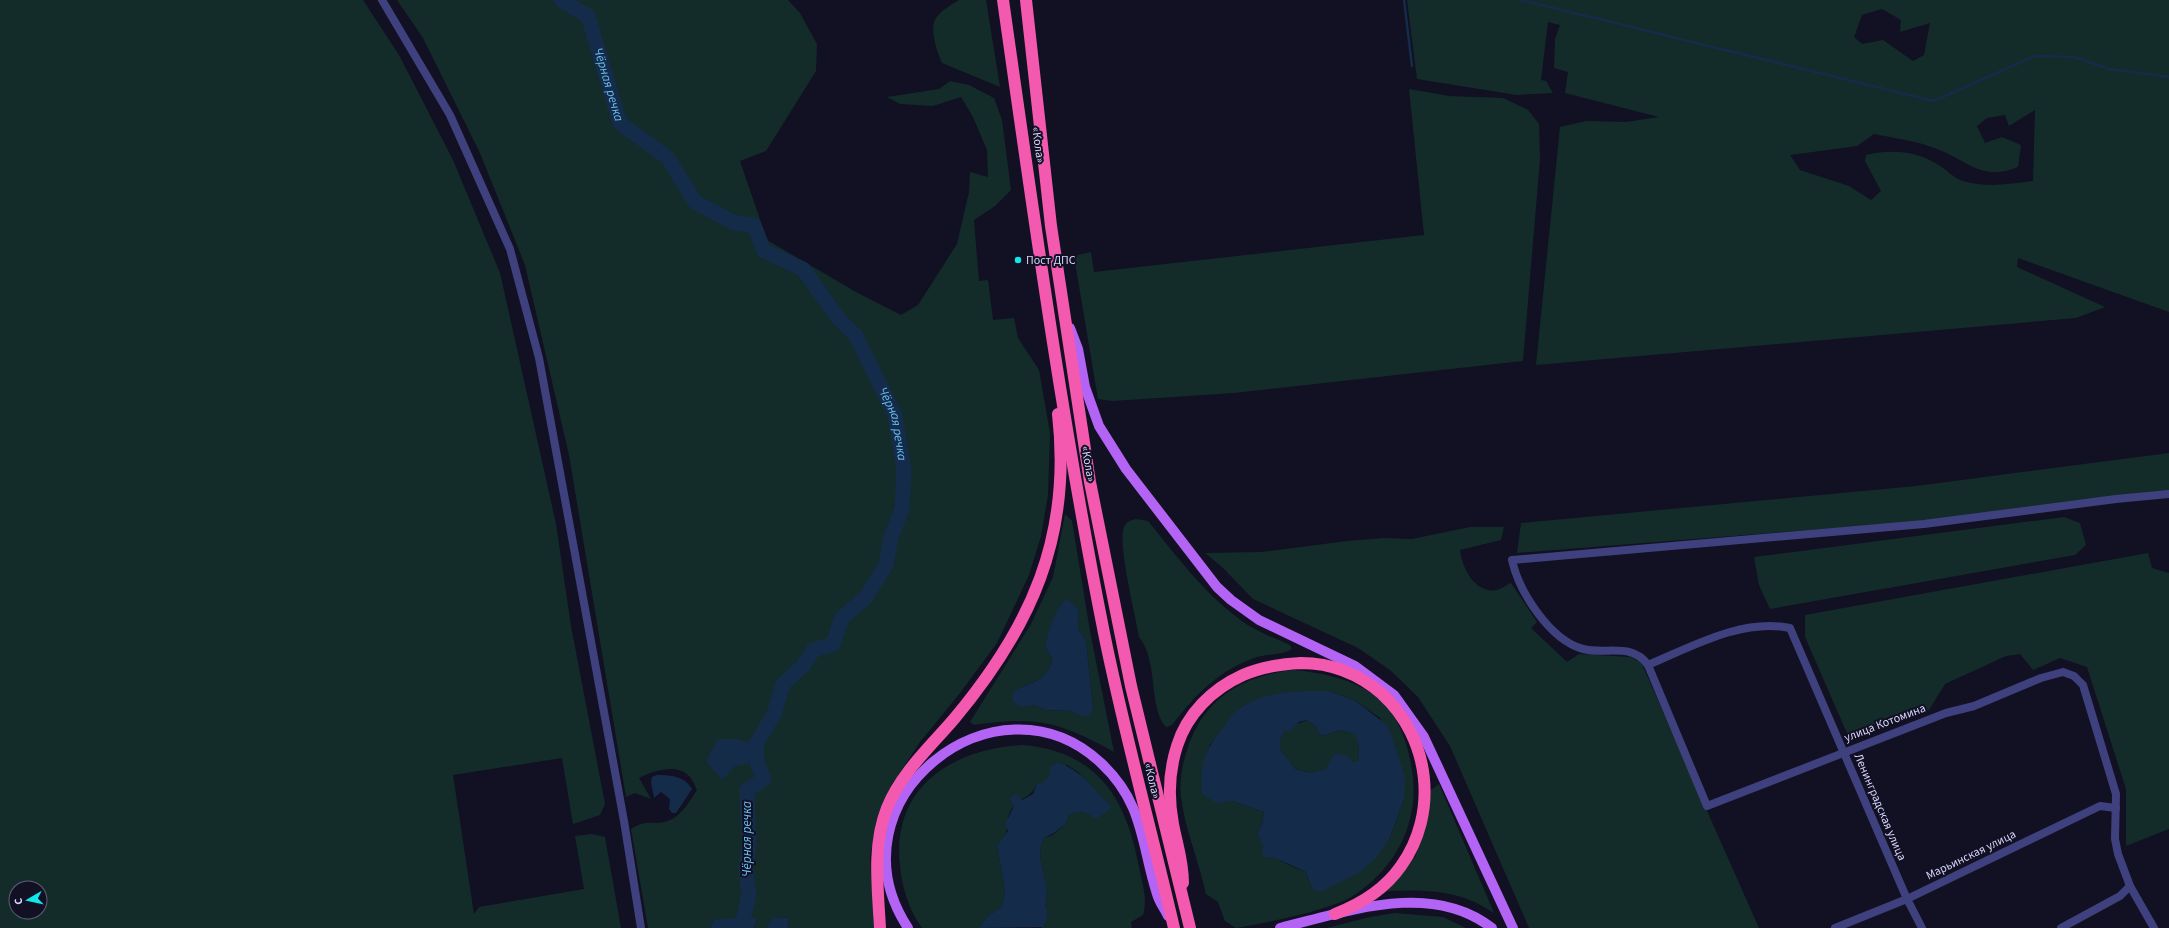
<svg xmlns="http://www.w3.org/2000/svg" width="2169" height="928" font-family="'Source Sans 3',sans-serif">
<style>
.green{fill:#132c29;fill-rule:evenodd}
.water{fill:#142c49;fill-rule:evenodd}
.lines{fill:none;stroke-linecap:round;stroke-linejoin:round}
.stream{stroke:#142c49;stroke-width:2.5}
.river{stroke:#142c49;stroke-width:15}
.street{stroke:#3e417e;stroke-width:8}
.primary{stroke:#b364f4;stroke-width:10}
.highway{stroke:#f359af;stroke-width:12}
.poi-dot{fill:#11e7eb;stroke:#121023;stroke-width:1.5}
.labels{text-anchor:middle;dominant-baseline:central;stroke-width:4;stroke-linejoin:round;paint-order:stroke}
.street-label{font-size:12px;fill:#d6d5fc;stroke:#121023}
.poi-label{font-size:12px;fill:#d6d5fc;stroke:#121023;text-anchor:start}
.water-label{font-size:13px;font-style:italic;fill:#6abff4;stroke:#121023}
</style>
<rect width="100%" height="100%" fill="#121023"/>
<g class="green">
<path d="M0,0H363L399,55L453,160L500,273L556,524L571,626L605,804L600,815L573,824L562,758L453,775L474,914L479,907L584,889L575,836L592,834L605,837L621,928H0ZM16,888H40V912H16Z"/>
<path d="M397,0H788L800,13L817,44L816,71L766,151L740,161L767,240L856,292L901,315L918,305L957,244L969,192L970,172L988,177L987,150L973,117L961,97L933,106L900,104L887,97L939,89L950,81L969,85L994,98L1002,120L1011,190L995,206L974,220L979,281L988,280L993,320L1014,318L1018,338L1039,370L1050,433L1048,495L1041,536L1029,575L997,643L960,693L920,742L891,786L877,817L870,857L874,928H789L788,918L773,917L766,928H754L757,918L713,920L710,928H648L631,829C648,819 648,825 664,822C680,819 689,802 697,790C695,786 693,780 689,776C676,763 653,771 639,778L651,799L635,793L626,797L569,455L525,265L480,153L423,38Z"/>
<path d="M959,0H986L1000,87L942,63C937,52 929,28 936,18C942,10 951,5 959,0Z"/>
<path d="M1407,0H2169V312L2018,258L2017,267L2105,307L2076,318L1536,365L1560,127L1586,121L1626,122L1659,117L1565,93L1568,72L1554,68L1555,39L1560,25L1548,22L1541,80L1546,81L1553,93L1517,95L1417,79ZM1882,9L1901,20L1900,32L1930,23L1924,55L1913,61L1883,40L1862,44L1854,37L1862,15ZM2035,110L2033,181C2010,184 1986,188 1963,181C1955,179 1947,170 1940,166C1918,151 1892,149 1866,155L1865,161L1881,191L1871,200L1849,186L1800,170L1790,155L1857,146L1874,134C1895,138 1917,141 1937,149C1967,160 1982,182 2018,167L2021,145L2002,137L1985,143L1977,126L1987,118L2005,115L2009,126Z"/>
<polygon points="1409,89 1449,96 1503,98 1528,110 1539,124 1540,159 1523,361 1234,393 1112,401 1098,399 1074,256 1091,252 1094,272 1424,235"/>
<polygon points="2169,453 2169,491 1924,521 1517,553 1521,523 1916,486"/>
<path d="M1065,514L1072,521L1090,631L1114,752C1058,721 1037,716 974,725L970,722L1031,624L1053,577ZM1061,604L1079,611L1078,629L1086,640L1093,708L1081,716L1070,711L1045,710L1034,705L1021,687C1039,680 1047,678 1053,659L1045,648Z"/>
<polygon points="2064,517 2080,523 2086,545 2075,555 1770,609 1759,585 1754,557"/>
<path d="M1136,519L1148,521C1176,555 1202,591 1238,618C1253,630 1272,637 1290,645L1292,649C1283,655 1268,654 1257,657C1220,669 1195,695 1172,725L1166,727C1148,708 1159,661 1139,637C1136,618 1117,542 1124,527C1126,522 1131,520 1136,519Z"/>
<path d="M1470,527H1504L1501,540L1460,550C1462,568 1475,594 1497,590C1501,589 1507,585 1511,583L1537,622L1531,628L1567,662L1579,654L1630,657L1641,662L1759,928H1529L1450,746L1418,697L1390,670L1358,648L1253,599L1222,567L1205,553L1262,552L1347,541L1384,538L1412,539Z"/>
<polygon points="2148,553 2152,568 2169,573 2169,829 2126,846 2126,789 2087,667 2060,658 2033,670 2020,654 2006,656 1945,684 1929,710 1850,740 1805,637 1805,615"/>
<path d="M1293,670C1324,673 1360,680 1383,703C1396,716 1404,734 1408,751C1424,808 1405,860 1356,894C1333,910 1265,923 1236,928L1225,921L1218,902L1206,894C1199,861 1185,830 1181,797C1179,781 1182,766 1187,750C1203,699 1242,676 1293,670ZM1329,691L1356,701L1380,718L1404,799L1389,840L1312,889L1306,872C1281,862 1269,858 1257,832L1262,825L1264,812L1232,801L1209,746L1233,715L1246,704Z"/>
<path d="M1308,720L1316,727L1321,736L1341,730L1356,734L1359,746L1358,762L1311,773L1295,769C1284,750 1274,754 1284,729Z"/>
<path d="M1023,745C1098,752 1126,798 1139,867C1142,883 1148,899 1143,915L1131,922L1132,928H1041L1047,910L1045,905C1053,884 1031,858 1045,837L1051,836L1065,825L1069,815L1076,811L1111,807L1078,772L1067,765L1045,782L1037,784C1031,798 1022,796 1013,807C1002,822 1014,830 997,846L1005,890L1002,906L987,917L979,928H922C909,911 902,887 900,866C891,787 952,749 1023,745Z"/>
<path d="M1439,784L1494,913C1487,909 1480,904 1472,901C1445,889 1415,890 1386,891L1415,857L1424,834L1431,790Z"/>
<polygon points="1395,913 1443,917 1466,928 1327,928 1370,917"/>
</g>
<g class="water">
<path d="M1065,600L1070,601L1079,611L1078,629L1086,640L1093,708L1089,716H1081L1070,711L1045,710L1034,705L1020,707L1012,700L1014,691C1034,680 1045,683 1053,659L1045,648C1048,632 1054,611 1065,600Z"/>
<path d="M1329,691L1356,701L1388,726L1405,777L1404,799L1389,840L1373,861L1357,874L1320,892L1312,889L1306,872L1273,857H1262L1263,846L1257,832L1262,825L1264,812L1232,801L1217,803L1202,794C1200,763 1203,753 1222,729C1226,724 1229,718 1233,714C1258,690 1297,691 1329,691ZM1307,720L1316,727L1321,736L1341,730L1355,734L1359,746L1358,762H1352L1347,755L1334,754L1326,769L1311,773L1295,769C1285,751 1274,754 1284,730L1290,732L1299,722Z"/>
<polygon points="718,739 739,739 763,747 757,762 735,766 722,780 706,761"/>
<path d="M1058,763C1081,769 1095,791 1112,807L1096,819C1085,812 1080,809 1069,815L1065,825C1058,829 1053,835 1045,837C1031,858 1053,883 1045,905C1049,913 1047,919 1043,927L979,928L987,917L1002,906L1005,890L997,846L1008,831L1005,825L1014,806L1009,798L1016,794L1022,800L1033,794L1037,784C1048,781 1049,777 1051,766Z"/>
<path d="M657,775C670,775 685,776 692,789L676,813H672L669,809L670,799L661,792L654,798L651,782L652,777Z"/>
<polygon points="743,917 757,918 754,928 710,928 713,920"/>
<polygon points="773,917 788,918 789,928 766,928"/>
</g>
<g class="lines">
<g class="stream">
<polyline points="1404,0 1412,66"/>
<polyline points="1521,0 1934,101 2035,56 2074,57 2109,69 2169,77"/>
</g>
<path class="river" id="s1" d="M561,0L588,16L620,123L668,158L695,202L735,223L754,225L764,251L803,269L839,319L856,336L895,415L904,470L902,509L891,537L886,565L866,597L842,618L833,644L813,650L804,665L783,684L774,714L756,744L757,762L764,779L747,790L749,845L746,869L749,895L741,928"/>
<g class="street">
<polyline points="382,0 450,115 510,249 539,358 624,821 641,928"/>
<path d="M1648,665C1691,647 1742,618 1790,628L1907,899L1922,928"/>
<polyline points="1835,928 1907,899 2100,806 2116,808"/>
<polyline points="2061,928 2120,896 2130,886"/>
<path d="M2154,928L2130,886L2118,854L2115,839L2116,794L2083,685L2074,676L2063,672L2041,678L1974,706L1946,713L1707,806L1648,665C1632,642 1607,655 1583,649C1550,640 1519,592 1512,560L1924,524L2116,499L2169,494"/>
</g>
<g class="primary">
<polyline points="1070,328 1078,349 1085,387 1099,426 1126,469 1217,587 1231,600 1259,620 1355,666 1394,695 1424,737 1513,928"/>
<path d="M908,928C825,801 996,665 1101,763C1144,803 1141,844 1157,894C1159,902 1165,909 1168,916"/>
<path d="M1280,928C1346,912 1431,880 1492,928"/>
</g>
<g class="highway">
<path d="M1003,0C1033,211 1062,423 1104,633C1124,732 1151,829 1174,928"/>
<polyline points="1026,0 1051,226 1090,482 1131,686 1190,928"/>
<path d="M1183,883C1183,861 1177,845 1173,824C1168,798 1169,771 1177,746C1187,714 1212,689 1243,675C1261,667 1281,664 1301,663C1332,663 1359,674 1382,694C1430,738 1439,813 1401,866C1385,889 1361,904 1335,914"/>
<path d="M880,928C878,890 872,845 887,808C901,773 930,747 954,719C1031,627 1072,537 1058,414"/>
</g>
</g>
<circle class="poi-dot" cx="1018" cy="260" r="4"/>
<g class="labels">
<g class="street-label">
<text transform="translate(1038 145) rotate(82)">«Кола»</text>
<text transform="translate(1088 464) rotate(80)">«Кола»</text>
<text transform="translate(1885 723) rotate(-21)">улица Котомина</text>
<text transform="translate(1152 781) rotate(76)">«Кола»</text>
<text transform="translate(1880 807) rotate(67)">Ленинградская улица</text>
<text transform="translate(1971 855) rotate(-26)">Марьинская улица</text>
</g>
<g class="poi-label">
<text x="1026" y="260">Пост ДПС</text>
</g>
<g class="water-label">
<text stroke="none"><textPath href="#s1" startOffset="103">Чёрная речка</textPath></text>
<text stroke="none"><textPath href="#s1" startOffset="571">Чёрная речка</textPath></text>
<text transform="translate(747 839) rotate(-90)">Чёрная речка</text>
</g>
</g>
<g transform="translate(28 900) rotate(261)"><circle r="19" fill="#121023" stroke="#605f7a"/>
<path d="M0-3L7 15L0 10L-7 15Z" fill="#11e7eb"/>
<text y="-6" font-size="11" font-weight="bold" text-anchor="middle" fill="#d6d5fc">С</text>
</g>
</svg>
